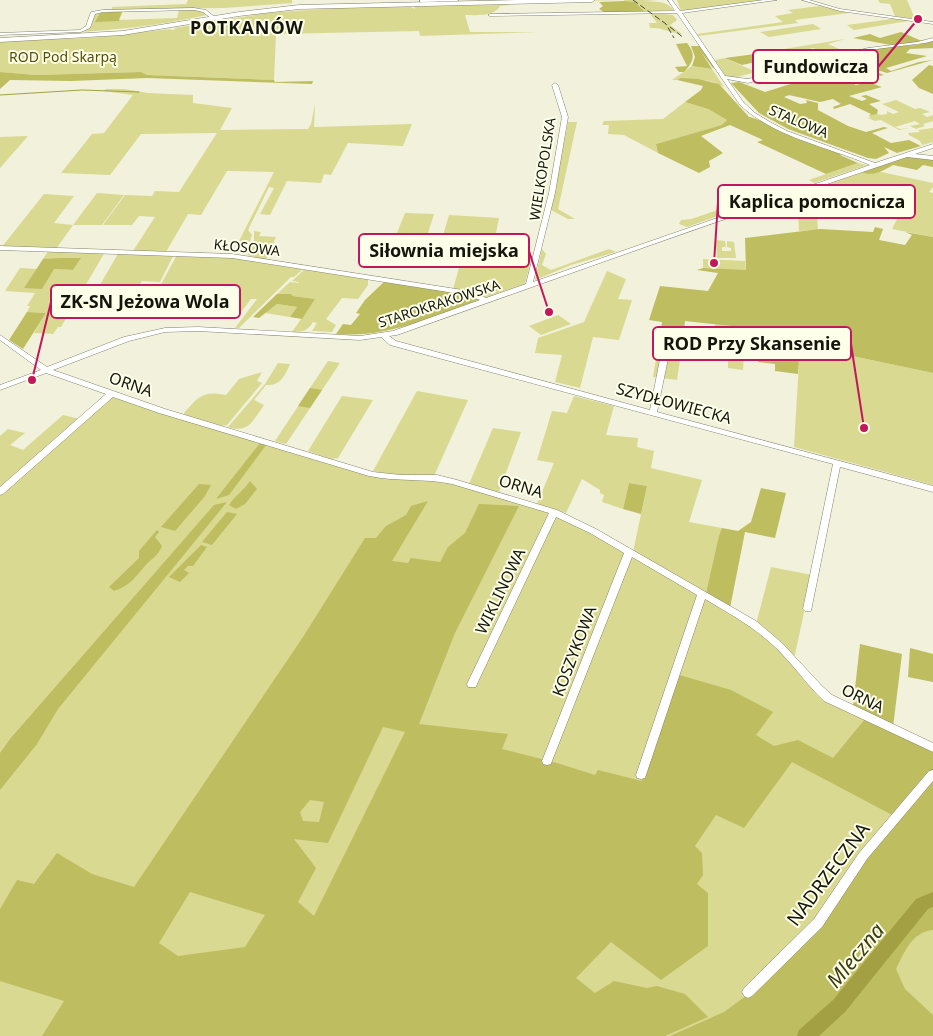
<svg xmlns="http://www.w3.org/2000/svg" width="933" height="1036" font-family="'Noto Sans',sans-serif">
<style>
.green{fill:#d9d992}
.forest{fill:#bebd60;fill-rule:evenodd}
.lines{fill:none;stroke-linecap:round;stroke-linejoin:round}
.stream{stroke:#a2a042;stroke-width:1}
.river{fill:#a2a042;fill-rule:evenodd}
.minor-casing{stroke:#82826f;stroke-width:1}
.major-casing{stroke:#82826f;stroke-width:1}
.minor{fill:#fff;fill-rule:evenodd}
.major{fill:#fff;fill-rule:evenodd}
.rail{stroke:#45463b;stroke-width:1;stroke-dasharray:6 3;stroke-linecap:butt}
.labels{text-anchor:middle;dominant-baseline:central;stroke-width:4;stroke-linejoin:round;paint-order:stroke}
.far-park-label{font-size:14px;fill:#525005;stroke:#feffe9}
.far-street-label{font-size:14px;fill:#14150d;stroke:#feffe9}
.street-label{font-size:16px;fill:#14150d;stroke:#feffe9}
.far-district-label{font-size:18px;font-weight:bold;letter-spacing:1px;fill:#14150d;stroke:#feffe9}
.near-street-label{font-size:19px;fill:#14150d;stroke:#feffe9}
.near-water-label{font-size:21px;font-style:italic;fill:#3d3c14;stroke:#feffe9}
.leader{fill:none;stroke:#c2185b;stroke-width:2}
.callout-dot{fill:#c2185b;stroke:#feffe9;stroke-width:2}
.callout{fill:#feffe9;stroke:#c2185b;stroke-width:2}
.callout-label{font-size:18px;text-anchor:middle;font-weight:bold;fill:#14150d}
</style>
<rect width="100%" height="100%" fill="#f1f1dc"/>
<g class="green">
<polygon points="188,0 292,0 292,3 294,3 223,8 112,9 112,7 186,4"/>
<path d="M594,0H659L644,1C656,2 665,0 674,10L645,12L635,2H625L624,0L525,2Z"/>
<polygon points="677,0 767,0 685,11 680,9"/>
<polygon points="878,0 907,0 915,19 895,16 890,4 880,3"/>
<path d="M405,4L409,5L374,6H409L415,9L414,6H417L508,4L509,5L500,6C494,17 476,15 465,15L470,32H540L420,36L419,31L276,34L274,80L146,75L141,72L37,75L0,72V41L88,38L170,29L172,30H175L174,28L266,13L350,7L296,9L227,17L288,9Z"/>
<polygon points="819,6 849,13 795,20 798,23 698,36 697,34 783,22 775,16 793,13 788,10"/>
<path d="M190,9L202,11L207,15C157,26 109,31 58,33L87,30L91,27L95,14L123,11L119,20L177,18L179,10Z"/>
<path d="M654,13L673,15L677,20L670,25L682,34C670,33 662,27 650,28L649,23H657L651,15Z"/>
<polygon points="899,18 914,20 854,30 847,25"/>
<polygon points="813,24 821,29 769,37 760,32"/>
<polygon points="845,39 828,44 848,53 834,57 813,48 797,52 817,61 808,64 788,54 766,59 755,54 781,51 784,49"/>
<polygon points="725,58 756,72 737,77 741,79 726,77 715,60"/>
<polygon points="692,66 712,69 724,87 714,82 699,79 672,80"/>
<polygon points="106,89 124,89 148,93 193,95 193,103 232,108 220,130 308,129 311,124 315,104 314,127 412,124 403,146 348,143 331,175 324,174 321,183 287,181 270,215 260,214 274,188 269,187 248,230 252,235 249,244 238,243 274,172 227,171 201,215 188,214 166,252 133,251 155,217 139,216 132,225 103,225 125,195 152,196 155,191 179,192 217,133 141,134 110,175 61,173 92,134 104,133 133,95 103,91"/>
<polygon points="896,100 915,109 920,108 930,112 922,114 927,117 933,115 933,121 923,124 925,126 916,129 910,126 920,124 915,121 895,127 900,129 909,128 899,130 881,120 875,121 868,118 871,117 869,116 877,114 881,115 887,114 887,111 893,114 899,112 882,104"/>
<polygon points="685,102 708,109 727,120 723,125 656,144 658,153 624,135 608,134 609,125 602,125 604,121 663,119"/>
<polygon points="568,122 577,122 558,209 575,219 568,219 551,210"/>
<polygon points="933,128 933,142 922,145 920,141 909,135 908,133 920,132 918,130"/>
<polygon points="28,136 0,168 0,137"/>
<polygon points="858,163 867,165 814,183 809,180"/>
<polygon points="860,171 865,173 881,172 933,183 933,187 929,192 933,193 933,237 892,229 901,211 806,191"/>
<polygon points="97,193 124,195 102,225 73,225 56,249 1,248 44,194 74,196 54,223 73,225"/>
<polygon points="745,201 752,204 687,227 679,224 681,220 691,219"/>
<polygon points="405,213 434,214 423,249 392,250 393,247 377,246 382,233 397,233"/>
<polygon points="798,213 817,216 818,230 799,231"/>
<polygon points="449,215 499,218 492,253 532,256 525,284 486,298 479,294 453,289 465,247 440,246"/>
<polygon points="254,231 261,232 259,236 276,237 266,260 247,255 254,243"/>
<polygon points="716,240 725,241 726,247 722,247 722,251 731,251 731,248 727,247 727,241 734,242 736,258 717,258"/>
<polygon points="542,249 546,254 542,265 551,270 609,249 616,252 571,265 535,280"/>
<polygon points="49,250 105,252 61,327 58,327 53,334 34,333 46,313 27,312 30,306 27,306 35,293 5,291 20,268 37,269 24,288 54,269 73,270 80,259 43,259"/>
<polygon points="119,252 174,254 160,282 142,281 125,310 105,310 100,317 82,316"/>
<polygon points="177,255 232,257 305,267 294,277 291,277 239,328 235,328 257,299 251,299 241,312 212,310 222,288 160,286"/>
<polygon points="703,259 745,261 746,271 703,268"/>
<path d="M306,268L368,278V285L358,299L342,298L326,319L336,325L332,332L312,331L317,323L313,322C308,331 302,332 292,332L315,299L293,296L291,294H277L290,282L299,283V282L292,281Z"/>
<polygon points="607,271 626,279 618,299 632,300 619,340 593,337 580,388 555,382 562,355 535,353 538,338 584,322"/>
<polygon points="277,304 297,307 290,317 265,313"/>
<polygon points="558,315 571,324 541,335 529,326"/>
<polygon points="715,324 731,326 753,332 760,344 759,356 744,355 743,370 728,368 728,361 712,359"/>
<polygon points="660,336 683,339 677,380 653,377"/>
<polygon points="800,345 933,373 933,485 794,447"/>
<polygon points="328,361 340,363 286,444 275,441"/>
<path d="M278,363L290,364C285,376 280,386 266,385L254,400L264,405C253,420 249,434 228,427L265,384Z"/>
<path d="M262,372L257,381L262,383L227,425L220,426L185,415L184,413C198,397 203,390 226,395L239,379Z"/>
<polygon points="417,391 468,400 434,476 395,475 373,471"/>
<polygon points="114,396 371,475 439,480 544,510 590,531 754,627 777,646 819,695 933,751 933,1036 0,1036 0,436 8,429 25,433 10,445 23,450 63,415 80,419"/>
<polygon points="342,396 373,400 338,458 331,459 308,451"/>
<polygon points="574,396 614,406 606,435 638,438 637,447 654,451 651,468 702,480 689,522 722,528 706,593 633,552 647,486 629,483 623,509 602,502 604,495 600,493 600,490 582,479 566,513 537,504 554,463 537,460 552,411 567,413"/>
<polygon points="493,428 521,432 499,492 469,484"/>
<polygon points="771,567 812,575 794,659 756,624"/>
</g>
<g class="forest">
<polygon points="624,1 635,2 645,12 604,12 599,9 603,6 599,2"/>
<polygon points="122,11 119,20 120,21 95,22 100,13"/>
<polygon points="901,32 924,42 891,45 853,38 870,34 880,38"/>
<polygon points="933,40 933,48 910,49 906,53 927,56 886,68 891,71 919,62 933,60 887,73 871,68 829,81 872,70 884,75 870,78 862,75 857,77 863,78 850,82 856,85 868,82 882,87 849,96 862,101 867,99 861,96 866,95 881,101 869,104 878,110 877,114 869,116 871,114 850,104 834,109 833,107 841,104 833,99 820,102 780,93 789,95 784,97 800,104 807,103 806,100 818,103 818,110 848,126 866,132 884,127 888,128 872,133 891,143 909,140 921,146 897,153 884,147 889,153 876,159 868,158 788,129 759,113 731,83 739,82 765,92 854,64 840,58 881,47 917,45"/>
<path d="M687,43C696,54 694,62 684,72H679L675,67L687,66L676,44Z"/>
<polygon points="691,46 701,46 715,68 713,68 701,52 712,69 692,66 695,57"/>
<polygon points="755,54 766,59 778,56 799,66 771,73 751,63 742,65 725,58"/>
<polygon points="929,65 933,66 933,94 919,88 912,80"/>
<polygon points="0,72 37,75 141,72 147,75 274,80 275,82 313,81 312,84 147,78 71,81 10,80 0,89"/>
<path d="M681,78L699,79L719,84L749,117C755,117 829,149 841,154L840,155L858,163L826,174L757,142L763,140L730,125L701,136L723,153L709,161L710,167L699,173L658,153L656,144L722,125L727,120L708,109L685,102L701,90L703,86L677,80Z"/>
<path d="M906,156L933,159V167L923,165L917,170L893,165C883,171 873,177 861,172Z"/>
<polygon points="875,227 883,229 879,240 905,245 912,235 905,232 933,237 933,373 800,345 798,374 775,371 775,364 758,362 760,344 752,343 753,332 731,326 685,321 683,339 660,336 662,322 649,320 660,286 708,291 718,273 697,270 703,268 746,270 745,238 820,229 873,232"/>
<polygon points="61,258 81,258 73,270 54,269 42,289 24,288 43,259"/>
<path d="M385,281L474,295L481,299C433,317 388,338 336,334L343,324L351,325L360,314L356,313L365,300Z"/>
<polygon points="277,294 291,294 293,296 315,299 302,319 290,317 297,307 277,304 259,318 253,317"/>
<polygon points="27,312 46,313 23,349 9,340"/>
<polygon points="310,388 322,390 310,408 298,406"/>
<polygon points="260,443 267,444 229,495 216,499"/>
<path d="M250,481L257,489L245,504L236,509L229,505C235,496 243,491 250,481Z"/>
<polygon points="629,483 647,486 641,514 623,509"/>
<polygon points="199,484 211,485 205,496 175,531 161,527"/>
<polygon points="761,488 786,493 775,538 745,532 730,608 706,593 719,536 722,528 738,531 751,522"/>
<path d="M428,501L392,561L408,563L411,558L440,562L448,547L465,533L479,504L519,506L455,633L419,724L508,734L502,749L557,763L595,775L598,770L642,781L676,674L731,690L773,712L756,735L774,746L798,740L833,758L865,719L933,751V772L894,816L792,762L744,828L716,815L695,846L702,853L703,875L697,884L708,893V946L661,980L611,942L576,978L595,993L614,981L647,988L657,986L685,994L708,1017L665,1036H42L64,1001L0,981V909L17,880L34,884L57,853L92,874L134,887L303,637L365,538H376L386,526L406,515L411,506ZM383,727L405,732L314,916L298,902L316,868L294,839L328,843ZM310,800L324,802L319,822L303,821L300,812ZM190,892L265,915L245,947L178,956L159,943Z"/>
<polygon points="227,502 58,709 37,744 0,790 0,753 10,739 214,505"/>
<polygon points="227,512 237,514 212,545 202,542"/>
<path d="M157,530L159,532L155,537L162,546C158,557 150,559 144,567C134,579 129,586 114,591L109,587L139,558V551Z"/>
<polygon points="201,545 207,547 193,566 188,566 184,570 189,573 180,582 169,577"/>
<polygon points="860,644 902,654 893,727 853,706"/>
<polygon points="910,648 933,654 933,682 908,677"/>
<path d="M933,779V930C912,932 905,951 896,969L905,989L933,1015V1036H670L724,1012L750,993Z"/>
</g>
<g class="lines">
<polyline class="stream" points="0,95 82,90 139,92"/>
<polygon class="river" points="933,892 933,907 928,909 845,1012 819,1036 797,1036 799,1030 833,1000 916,899"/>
<defs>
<g id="minor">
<polygon points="420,0 459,0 457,1 422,2 420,2"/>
<path d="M668,0H672L680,11L764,0H777L682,13L725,76L748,79L868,48L917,42L933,38V41L925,43L868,50L748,83L727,79L744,103L755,113L770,122L787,131L875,163L933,144V148L915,154L933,156V160L907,157C736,214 566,275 397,335L389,336L396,341L650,410L663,344L667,342H670L671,344L657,412L933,486V492L840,467L811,611H805L803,609L833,464L390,345L381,337L360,340L198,331L165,332L129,341L53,370L165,409L373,472L401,475H437L457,480L557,510L596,529L756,621L782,643L822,686L832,695L933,743V752L824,701C806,684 793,664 775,647C754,627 730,614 705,599L646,775L645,778L641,779L637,778L636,775L697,595L632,557L552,761L551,764L547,765L543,764L542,761L624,553L590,533L556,517L477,684L476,687H468L467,684L549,513L452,484C425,478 397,482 369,476L159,413L113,397L3,494L0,495V487L106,394L46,373L0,390V385L41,370L0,340V335L47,367L124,337L165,328L198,327L360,336L393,331L480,300L467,295L232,258L0,250V246L232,254L469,291L486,298L526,284L549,193L562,117L552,85L555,83L558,85L568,117L555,193L533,282L870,165C826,146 776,138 740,105L677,13L490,16L488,15L490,14L675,11Z"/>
<polygon points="802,0 809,0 840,9 933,22 933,24 840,11"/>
<polygon points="194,8 206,10 216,18 212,19 203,12 194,10 103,12 95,14 90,28 81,32 0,35 0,33 80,30 86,26 91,12 103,10"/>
<polygon points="933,770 933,781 867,859 822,927 752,996 748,998 744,996 742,992 744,988 814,919 859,853 929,771"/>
</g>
<polygon id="major" points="518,0 595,0 592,2 299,9 239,16 123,35 0,42 0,38 123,31 239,12 299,5"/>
</defs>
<use href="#minor" class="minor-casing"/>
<use href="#major" class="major-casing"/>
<use href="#minor" class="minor"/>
<use href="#major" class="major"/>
<g class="rail">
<polyline points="633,0 666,24 674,38"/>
<polyline points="670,27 684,38"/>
</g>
</g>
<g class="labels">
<g class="far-park-label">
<text x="63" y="56">ROD Pod Skarpą</text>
</g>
<g class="far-street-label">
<text transform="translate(799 121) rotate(23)">STALOWA</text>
<text transform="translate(542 169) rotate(-81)">WIELKOPOLSKA</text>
<text transform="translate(247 247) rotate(6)">KŁOSOWA</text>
<text transform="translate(439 303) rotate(-18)">STAROKRAKOWSKA</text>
</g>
<g class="street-label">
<text transform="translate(131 384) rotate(19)">ORNA</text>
<text transform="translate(674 403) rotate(15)">SZYDŁOWIECKA</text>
<text transform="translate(521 486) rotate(17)">ORNA</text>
<text transform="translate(500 591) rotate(-64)">WIKLINOWA</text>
<text transform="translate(574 651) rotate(-69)">KOSZYKOWA</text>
<text transform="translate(863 698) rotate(26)">ORNA</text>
</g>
<g class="far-district-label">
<text x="247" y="27">POTKANÓW</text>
</g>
<g class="near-street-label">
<text transform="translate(828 874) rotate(-53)">NADRZECZNA</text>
</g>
<g class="near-water-label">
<text transform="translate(855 955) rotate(-50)">Mleczna</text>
</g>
</g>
<path class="leader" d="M918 19L878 67M714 263L718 202M549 312L529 251M32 380L51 302M864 428L851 344"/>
<g class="callout-dot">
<circle cx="918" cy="19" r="5"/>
<circle cx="714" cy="263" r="5"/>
<circle cx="549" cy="312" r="5"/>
<circle cx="32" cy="380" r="5"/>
<circle cx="864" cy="428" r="5"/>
</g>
<g class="callout">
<rect x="753" y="50" width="125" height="33" rx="5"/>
<rect x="718" y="185" width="197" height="33" rx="5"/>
<rect x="359" y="234" width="170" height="33" rx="5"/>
<rect x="51" y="285" width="189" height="33" rx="5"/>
<rect x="653" y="327" width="198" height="33" rx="5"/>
</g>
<g class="callout-label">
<text x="816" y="73">Fundowicza</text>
<text x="817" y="208">Kaplica pomocnicza</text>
<text x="444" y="257">Siłownia miejska</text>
<text x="145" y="308">ZK-SN Jeżowa Wola</text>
<text x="752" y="350">ROD Przy Skansenie</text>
</g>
</svg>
